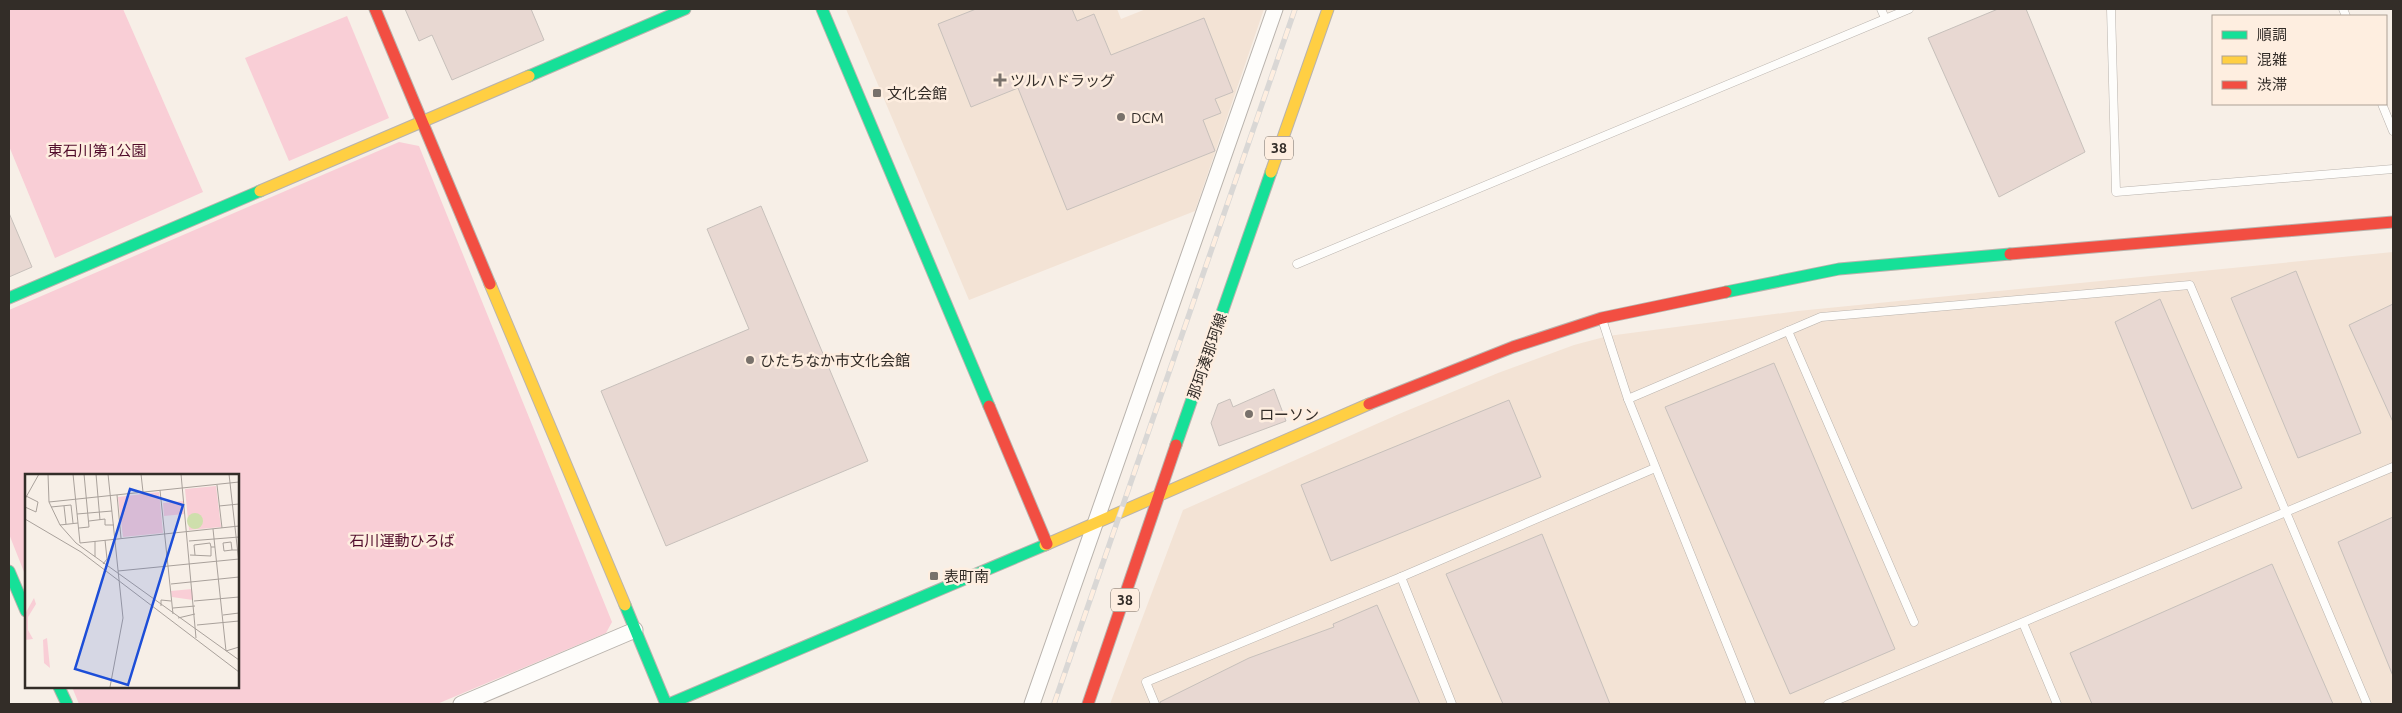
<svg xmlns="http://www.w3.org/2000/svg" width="2402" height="713" font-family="Ubuntu,'Noto Sans JP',sans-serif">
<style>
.built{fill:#f3e3d5}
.green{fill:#f9ced6}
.building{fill:#e8d8d2;stroke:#c7c0bb}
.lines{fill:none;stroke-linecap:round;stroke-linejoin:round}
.lane-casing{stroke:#b9b3ad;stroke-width:9}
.street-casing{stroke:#b9b3ad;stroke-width:17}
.fast-casing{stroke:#b9b3ad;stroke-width:13}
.slow-casing{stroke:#b9b3ad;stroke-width:13}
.jam-casing{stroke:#b9b3ad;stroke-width:13}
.lane{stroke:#fefdfb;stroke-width:8}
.street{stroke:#fefdfb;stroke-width:15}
.fast{stroke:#16e098;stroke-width:11}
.slow{stroke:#ffcf43;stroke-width:11}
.jam{stroke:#f24e42;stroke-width:11}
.rail-casing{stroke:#d9d7d5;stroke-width:5.5}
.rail{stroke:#feeee0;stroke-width:4;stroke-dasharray:11;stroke-linecap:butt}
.poi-dot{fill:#78716b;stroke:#feeee0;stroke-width:2}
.labels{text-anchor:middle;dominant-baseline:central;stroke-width:5;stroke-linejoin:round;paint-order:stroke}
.shield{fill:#feeee0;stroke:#70675f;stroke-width:1}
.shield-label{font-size:14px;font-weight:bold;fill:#332d28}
.poi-label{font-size:15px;fill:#332d28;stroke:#feeee0;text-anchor:start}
.park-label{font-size:15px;fill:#510d2b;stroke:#feeee0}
.street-label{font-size:15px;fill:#332d28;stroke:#feeee0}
.inset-road{fill:none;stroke:#a9a19b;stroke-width:1}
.view{fill:#1d4ed8;fill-opacity:0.15;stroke:#1d4ed8;stroke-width:2.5}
.inset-edge{fill:none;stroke:#332d28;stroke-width:2.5}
</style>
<rect width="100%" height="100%" fill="#f7efe7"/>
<g class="built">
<polygon points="846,9 1117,9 1121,19 1146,9 1264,9 1195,211 969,300"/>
<polygon points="2393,252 2393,704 1110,704 1183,510 1399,414 1498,373 1574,345 1608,336 1798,311"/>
</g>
<g class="green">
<polygon points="9,9 123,9 203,192 55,258 9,146"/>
<polygon points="347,16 389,118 289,161 245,58"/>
<polygon points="399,142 419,146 612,622 606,633 437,704 79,704 72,687 238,687 238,476 26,476 26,577 9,534 9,310"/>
</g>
<g class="building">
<polygon points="405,9 531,9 544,40 452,80 432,35 419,41"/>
<polygon points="976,9 1072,9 1077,21 1094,14 1111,55 1204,18 1233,92 1215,99 1221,113 1203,120 1215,151 1067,210 1018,88 971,107 938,24"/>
<polygon points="1998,9 2026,9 2085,152 1999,197 1928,38"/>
<polygon points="761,206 868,461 666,546 601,391 749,329 707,229"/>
<polygon points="9,213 32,267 9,277"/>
<polygon points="2296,271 2361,433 2298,458 2231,298"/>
<polygon points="2160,299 2242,488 2192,509 2115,322"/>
<polygon points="2393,304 2393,422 2349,325"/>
<polygon points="1774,363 1895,649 1790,694 1665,407"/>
<polygon points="1274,389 1286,421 1219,446 1211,423 1218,404 1230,399 1233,407"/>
<polygon points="1509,400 1541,477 1331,561 1301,485"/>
<polygon points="2393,517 2393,676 2338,542"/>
<polygon points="1542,534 1610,704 1503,704 1446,574"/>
<polygon points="2272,564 2333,704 2092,704 2070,653"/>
<polygon points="1377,605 1420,704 1161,704 1160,702 1249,658 1334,627 1333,624"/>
</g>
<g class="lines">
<defs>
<g id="lane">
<polyline points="1881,9 1885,18"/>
<polyline points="2111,9 2116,192 2393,169"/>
<polyline points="2343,9 2346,16"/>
<polyline points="2382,104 2393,131"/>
<polyline points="1297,264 1909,9"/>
<polyline points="1602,319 1628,399 1751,704"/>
<polyline points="1788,331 1914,622"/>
<polyline points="1628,399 1821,317 2190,285 2367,704"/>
<polyline points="2023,623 2057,704"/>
<polyline points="1155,704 1146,682 1401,577"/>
<polyline points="1452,704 1401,577 1655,468"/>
<polyline points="1828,704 2393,467"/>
</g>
<g id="street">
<polyline points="461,704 635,630"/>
<polyline points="1032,704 1275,9"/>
</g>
<g id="fast">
<polyline points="822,9 989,406"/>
<polyline points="529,76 685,9"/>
<polyline points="1726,292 1839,269 2010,254"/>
<polyline points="9,298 260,191"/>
<polyline points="1176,445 1271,172"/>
<polyline points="9,571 26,611"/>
<polyline points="625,605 666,704"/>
<polyline points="59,687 67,704"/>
<polyline points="669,704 1045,545"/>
</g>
<g id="slow">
<polyline points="1271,172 1328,9"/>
<polyline points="260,191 529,76"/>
<polyline points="490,284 625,605"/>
<polyline points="1045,545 1369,404"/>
</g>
<g id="jam">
<polyline points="375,9 490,284"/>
<polyline points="2010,254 2393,222"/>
<polyline points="1369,404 1513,347 1602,318 1726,292"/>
<polyline points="989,406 1047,544"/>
<polyline points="1088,704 1176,445"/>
</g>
</defs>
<use href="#lane" class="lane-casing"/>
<use href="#street" class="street-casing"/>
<use href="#fast" class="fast-casing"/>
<use href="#slow" class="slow-casing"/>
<use href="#jam" class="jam-casing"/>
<use href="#lane" class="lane"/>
<use href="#street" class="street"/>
<use href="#fast" class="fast"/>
<use href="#slow" class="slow"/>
<use href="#jam" class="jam"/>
<defs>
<polyline id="rail" points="1054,704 1295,9"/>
</defs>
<use href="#rail" class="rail-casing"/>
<use href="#rail" class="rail"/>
</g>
<g class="poi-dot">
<path d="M997.5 72.5h5v5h5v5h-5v5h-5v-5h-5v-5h5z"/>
<rect x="872" y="88" width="10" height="10" rx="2.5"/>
<circle cx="1121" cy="117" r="5"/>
<circle cx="750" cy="360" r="5"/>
<circle cx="1249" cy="414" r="5"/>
<rect x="929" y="571" width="10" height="10" rx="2.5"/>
</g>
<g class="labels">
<g class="shield">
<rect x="1265" y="136.5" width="28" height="23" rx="4"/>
<rect x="1111" y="588.5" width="28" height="23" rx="4"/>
</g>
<g class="shield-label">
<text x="1279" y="148">38</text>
<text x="1125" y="600">38</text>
</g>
<g class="poi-label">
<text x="1010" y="80">ツルハドラッグ</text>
<text x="887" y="93">文化会館</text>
<text x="1131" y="117">DCM</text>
<text x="760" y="360">ひたちなか市文化会館</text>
<text x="1259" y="414">ローソン</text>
<text x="944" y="576">表町南</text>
</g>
<g class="park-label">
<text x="97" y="150">東石川第1公園</text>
<text x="402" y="540">石川運動ひろば</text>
</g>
<g class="street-label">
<text transform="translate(1207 356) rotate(-71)">那珂湊那珂線</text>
</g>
</g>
<g transform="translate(25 474)">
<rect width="214" height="214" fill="#f7efe7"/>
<path d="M191,12L196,53L164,56L160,15ZM134,18L138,59L98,63L93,23ZM158,27L159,40L139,42L138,29ZM167,115L168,126L147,123L146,117ZM9,124L11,130L3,143V156L8,165L0,166V140ZM22,164L25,194L19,189L18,166Z" fill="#f9ced6"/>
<path d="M162 47a8 8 0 1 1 16 0a8 8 0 1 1-16 0Z" fill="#cedfac"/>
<path class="inset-road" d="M23,0L24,28L35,51L51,69L214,186M48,0L55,69M71,0L75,46M83,0L98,144L85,213M116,0L118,18M156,0L171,164M204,0L214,89M192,11L197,54M135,16L148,140M92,21L96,64M0,25L14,0M24,28L214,8M39,32L41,50M194,32L214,30M0,33L11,38L13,28L1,22M26,33L46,31L48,49M52,40L87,37M0,45L56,78L214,198M64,47L80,45V51H89M35,51L53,49M54,54L64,53L59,0M188,55L201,177L214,173M164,67L214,63M55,69L214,52M207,76L206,68L198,69L199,77L207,76H212M165,81L186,82V73M170,81L169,71L185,69L186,73H190M70,83V67M78,90L82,85L80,66M0,96V78M93,97L214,85M146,110L214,103M169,127L214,123M136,132V126L146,127M148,134L170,132M198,141L214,139M153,144L170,140M172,151L214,147"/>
<path class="view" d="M105,15L158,31L103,211L50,195Z"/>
<rect width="214" height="214" class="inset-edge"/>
</g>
<rect width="2402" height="713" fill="none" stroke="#332d28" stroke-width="20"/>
<rect x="2212" y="15" width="175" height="90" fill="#feeee0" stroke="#ada196"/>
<rect x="2222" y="31" width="25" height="8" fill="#16e098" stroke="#ada196"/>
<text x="2257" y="40" font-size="15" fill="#332d28">順調</text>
<rect x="2222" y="56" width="25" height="8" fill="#ffcf43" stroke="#ada196"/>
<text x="2257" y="65" font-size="15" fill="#332d28">混雑</text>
<rect x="2222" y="81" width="25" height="8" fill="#f24e42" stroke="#ada196"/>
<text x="2257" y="90" font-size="15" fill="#332d28">渋滞</text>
</svg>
